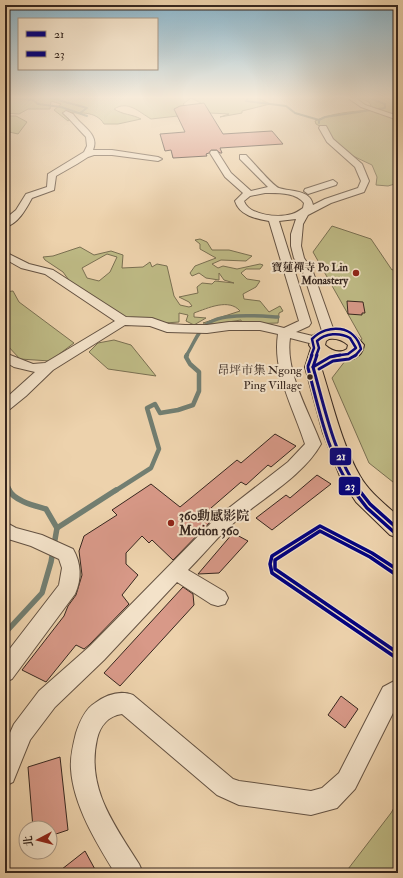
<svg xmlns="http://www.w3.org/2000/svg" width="403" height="878" font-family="'IM FELL Double Pica','Noto Serif TC',serif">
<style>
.green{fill:#beba85;stroke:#7a7052;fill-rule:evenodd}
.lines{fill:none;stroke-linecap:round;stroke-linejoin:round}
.stream-far3{stroke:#727e71;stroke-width:2}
.stream-far2{stroke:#727e71;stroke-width:3.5}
.stream-far1{stroke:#727e71;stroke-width:4.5}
.stream{stroke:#727e71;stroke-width:5.5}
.building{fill:#d89988;stroke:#37271f}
.minor-casing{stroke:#645242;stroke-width:2}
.major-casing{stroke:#37271f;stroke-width:2}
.minor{fill:#f3e2c9;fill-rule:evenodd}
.major{fill:#edd2ac;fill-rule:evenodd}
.bus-1-far2-casing{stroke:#f3e2c9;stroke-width:5}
.bus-1-far1-casing{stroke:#f3e2c9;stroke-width:6}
.bus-1-casing{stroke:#f3e2c9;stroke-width:6}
.bus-2-far2-casing{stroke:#f3e2c9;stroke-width:5}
.bus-2-far1-casing{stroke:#f3e2c9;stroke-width:6}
.bus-2-casing{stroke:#f3e2c9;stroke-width:6}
.bus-1-far2{stroke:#000080;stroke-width:2.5}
.bus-1-far1{stroke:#000080;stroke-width:3}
.bus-1{stroke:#000080;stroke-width:3.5}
.bus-2-far2{stroke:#000080;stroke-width:2.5}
.bus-2-far1{stroke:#000080;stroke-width:3}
.bus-2{stroke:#000080;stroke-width:3.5}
.poi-dot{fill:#8f2418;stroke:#f3e2c9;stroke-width:1.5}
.bus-dot{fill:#37271f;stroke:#f3e2c9;stroke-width:1.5}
.labels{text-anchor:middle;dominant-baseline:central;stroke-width:4;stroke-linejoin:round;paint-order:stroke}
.far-poi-label{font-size:11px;font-weight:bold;fill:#37271f;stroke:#f3e2c9;text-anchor:end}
.bus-label{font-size:12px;fill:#37271f;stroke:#f3e2c9;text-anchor:end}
.poi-label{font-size:13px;font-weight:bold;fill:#37271f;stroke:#f3e2c9;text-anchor:start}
.line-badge{stroke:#f3e2c9;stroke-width:1.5}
.badge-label{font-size:11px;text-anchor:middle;font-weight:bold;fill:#fff}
</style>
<rect width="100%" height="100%" fill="#edd2ac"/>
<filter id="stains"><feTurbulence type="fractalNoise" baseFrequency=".005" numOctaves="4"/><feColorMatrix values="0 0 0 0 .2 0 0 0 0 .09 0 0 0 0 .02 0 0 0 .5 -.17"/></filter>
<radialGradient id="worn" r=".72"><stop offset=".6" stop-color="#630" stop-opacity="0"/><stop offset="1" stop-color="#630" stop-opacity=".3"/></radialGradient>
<g class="green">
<path d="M5,98H191L183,104L188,110L187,115L151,119C139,112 128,100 114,109C123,115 132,114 141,119L118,124H104C96,110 77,113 64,113L71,119L68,121L54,110L61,104L51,101L50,109H28L19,114L5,113Z"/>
<polygon points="191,98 258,98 270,104 242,111 242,113 220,117 229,114 210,113 201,103"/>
<path d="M360,98H398V183L388,186L376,185L377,177L372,165L353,156L335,145L325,129L316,124L315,121C331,113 350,112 368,110L371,105L369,102Z"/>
<polygon points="5,116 16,116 27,122 18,134 5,131"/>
<polygon points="332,226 371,239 392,270 398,268 398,486 369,463 332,378 362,339 313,252"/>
<path d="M200,239L207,242L212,250H229L252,256L246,261L221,260L212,264L218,268L223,266L237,269L260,264L263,265L260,269H246L241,273L247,279L260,281L256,287L243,294L244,299L260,301L269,312L280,306L283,311L279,313L278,323L242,324L241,320L215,324L203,323L240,311C229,298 208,308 194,313V317L206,318L194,325L186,321L188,315L179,313V322L165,323L126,318L71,283L63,272L45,260L43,257L53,256L80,247L94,255L111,251L123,255L122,268L143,267L150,262L152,267L157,264L167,266L174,296L180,305L189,307L192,306L189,302L179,297L198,293L197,287L202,283L212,284L215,281L234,283L224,280L219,273V280L206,278L199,273L192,276L190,273L195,266L216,258L200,249V244L195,240ZM107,254L117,257L110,272L99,281L87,278L82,268Z"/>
<polygon points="13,291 19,302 74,343 50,361 20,359 5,343 5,292"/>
<polygon points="114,340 131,345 156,376 108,369 89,352 98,343"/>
<polygon points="398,801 398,873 345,873 391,813"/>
</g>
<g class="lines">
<g class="stream-far3">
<polyline points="14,98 33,100 38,104 61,107 87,116"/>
<polyline points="51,98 87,108 80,113"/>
<polyline points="248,98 246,101 286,106 295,113 319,120"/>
<polyline points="319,123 319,120 325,117 385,108 385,104 369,98"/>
</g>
<path class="stream-far2" d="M186,356C193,346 197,332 206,325C220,312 260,316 278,317"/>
<g class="stream-far1">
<polyline points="5,468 6,482 10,491"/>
<polyline points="115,491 151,468 159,449 147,408 155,404 160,413 178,410 193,405 199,391 199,372 190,364 186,357 187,355"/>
</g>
<g class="stream">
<path d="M9,490C14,501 36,506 46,509L57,528"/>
<polyline points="5,633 42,593 51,562 57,528 116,490"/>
</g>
</g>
<g class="building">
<polygon points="204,103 223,134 272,131 283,144 220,148 222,153 220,153 217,150 211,150 209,153 206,154 207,156 173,158 171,150 165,151 160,134 185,132 174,109 180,106"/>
<polygon points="347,301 363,302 365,313 362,313 362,315 348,314"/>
<polygon points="275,434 296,446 271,467 268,465 246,485 241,482 211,508 218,514 173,560 152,540 149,543 142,536 126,553 126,564 138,575 122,595 129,604 89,645 84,649 76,645 46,682 22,670 64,616 68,606 76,595 82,575 79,551 84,536 117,515 112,510 151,484 180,507 237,460 241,463"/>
<polygon points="317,475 331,484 272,530 256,518 286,495 290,498"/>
<polygon points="233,533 248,541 219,573 198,574"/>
<polygon points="183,587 193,594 194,605 120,686 104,673"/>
<polygon points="341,696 358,709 345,728 328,715"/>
<polygon points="60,757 68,830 50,836 50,828 33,828 28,767"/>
<polygon points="85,851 97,873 57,873"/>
</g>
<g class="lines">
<defs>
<g id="minor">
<polygon points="348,98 356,98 365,105 398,116 398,120 361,107"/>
<path d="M66,111L73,114C81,126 100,134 93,150H112L158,157L162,159L158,161L112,155H94L88,157L77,164L56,176L54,190L32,198C26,209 18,224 5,227V219L16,210L26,194L47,187L48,174L84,152L87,146L86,137C78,129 71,120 63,113Z"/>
<path d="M320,126H326L333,139L362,164L369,181L364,192L331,203L308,215L303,224L301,246L304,258L313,272L335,334L333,337H325L323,334L303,272L294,258L291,246V234L296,219L279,221L311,323L309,326L296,332L321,338L323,341L321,344L317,345L290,338C285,372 309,412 321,444C302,478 257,501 228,528C214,541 202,556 188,570L225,592L228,598L225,604L218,606L211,604L177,582L104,660L55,707L30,740L13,782L5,786V744L14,724L39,691L90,646L216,518L288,462L305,444C294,409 272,372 278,334L260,330H229L207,333L167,332L150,326L125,325L53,370L26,396L10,409L5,411V399L35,372L14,367L5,362V353L33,364L45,363L115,321L45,274L21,268L5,259V252L29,264L53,270L126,317L152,318L169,324L185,325H207L229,322H260L284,328L299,321L269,221C256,219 239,215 235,201L243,193L225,177L210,153L211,151H217L231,173L251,191L268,187L240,159V155H246C252,161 273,186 279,188C291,192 310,189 313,205L325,199L358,188L361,181L355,167L327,142L319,128ZM265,193C277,193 296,192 304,203L303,208C300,210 296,213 292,214C279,218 249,216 244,201L250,196Z"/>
<polygon points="333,180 337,183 336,185 308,194 304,191 305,189"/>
<path d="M5,522L16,528L42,535L73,549C81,563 82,579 75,594L12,679L5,682V655L59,585L62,568L59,559L31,546L5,538Z"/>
<path d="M398,679V703L355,789L337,808L311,815L239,805L217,795L122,714C108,716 100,726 97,739C86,788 114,824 139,864L143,873H115C97,844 73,805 71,769C70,757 73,745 76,733C80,721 85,709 95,703C106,695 120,690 133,695L233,779L239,781L311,791L322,788L339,773L383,687Z"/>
</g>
<path id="major" d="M334,329L355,335L364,345C361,364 338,362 324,358L321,367C332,401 342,445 360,476C369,492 385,504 398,516V538L390,535L356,502L341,479L323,433L305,367L311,348L309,345L312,336L319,332ZM329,339C337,338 342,340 348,345L347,349C339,354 332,351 325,345L326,341Z"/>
</defs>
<use href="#minor" class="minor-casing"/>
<use href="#major" class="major-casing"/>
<use href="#minor" class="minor"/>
<use href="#major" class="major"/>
<defs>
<path id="bus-1-far2" d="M316,356L319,348L317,341C325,333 340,332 350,338L356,348L348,354L334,356"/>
<g id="bus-1-far1">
<polyline points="317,355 313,367 330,357 340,355"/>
<path d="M313,367C325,409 334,455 359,491"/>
</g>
<g id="bus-1">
<polyline points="359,490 370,504 398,529"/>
<polyline points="398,576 370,557 320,531 275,560 275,569 398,653"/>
</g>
<path id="bus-2-far2" d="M311,356L314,348L312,339C328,323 355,325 361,349L355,356"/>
<g id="bus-2-far1">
<polyline points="308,366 312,355"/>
<path d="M308,368C319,409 328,456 353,491"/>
<polyline points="319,369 333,361 349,359 356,355"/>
</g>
<g id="bus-2">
<polyline points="353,490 367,508 395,533"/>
<polyline points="395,657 272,573 270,564 272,556 320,526 372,553 398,570"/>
</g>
</defs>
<use href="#bus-1-far2" class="bus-1-far2-casing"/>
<use href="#bus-1-far1" class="bus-1-far1-casing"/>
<use href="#bus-1" class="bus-1-casing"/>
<use href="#bus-2-far2" class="bus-2-far2-casing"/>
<use href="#bus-2-far1" class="bus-2-far1-casing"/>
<use href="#bus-2" class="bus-2-casing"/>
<use href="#bus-1-far2" class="bus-1-far2"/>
<use href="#bus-1-far1" class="bus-1-far1"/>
<use href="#bus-1" class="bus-1"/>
<use href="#bus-2-far2" class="bus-2-far2"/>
<use href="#bus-2-far1" class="bus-2-far1"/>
<use href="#bus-2" class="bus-2"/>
</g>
<linearGradient id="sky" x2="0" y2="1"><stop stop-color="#88b6ce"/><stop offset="0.44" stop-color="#f7ebda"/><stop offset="1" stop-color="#f7ebda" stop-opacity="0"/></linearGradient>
<rect width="403" height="221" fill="url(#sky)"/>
<g class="poi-dot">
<circle cx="356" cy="273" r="4"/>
<circle cx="171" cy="523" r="4"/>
</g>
<circle class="bus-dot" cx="310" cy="377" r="3.5"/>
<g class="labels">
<g class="far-poi-label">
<text x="348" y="267">寶蓮禪寺 Po Lin<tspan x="348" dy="13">Monastery</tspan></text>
</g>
<g class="bus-label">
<text x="302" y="370">昂坪市集 Ngong<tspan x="302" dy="15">Ping Village</tspan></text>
</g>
<g class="poi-label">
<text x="179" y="516">360動感影院<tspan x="179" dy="15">Motion 360</tspan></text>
</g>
</g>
<g class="line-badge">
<rect x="329" y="447" width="23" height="19" rx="4" fill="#000080"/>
<rect x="338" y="476" width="23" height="20" rx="4" fill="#000080"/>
</g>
<g class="badge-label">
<text x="341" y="460">21</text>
<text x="350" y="490">23</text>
</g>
<rect width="403" height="878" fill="none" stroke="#edd2ac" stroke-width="20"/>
<rect x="6" y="6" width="391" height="866" fill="none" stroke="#37271f" stroke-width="2"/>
<rect x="10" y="10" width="383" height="858" fill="none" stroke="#37271f"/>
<rect x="18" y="18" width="140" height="52" fill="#f3e2c9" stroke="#a89785"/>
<rect x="26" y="31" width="20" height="6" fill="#000080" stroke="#a89785"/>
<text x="54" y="38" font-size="12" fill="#37271f">21</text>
<rect x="26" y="51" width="20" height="6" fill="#000080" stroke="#a89785"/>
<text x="54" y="58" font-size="12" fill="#37271f">23</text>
<g transform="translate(38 840) rotate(263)"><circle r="19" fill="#f3e2c9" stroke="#a89785"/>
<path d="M0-3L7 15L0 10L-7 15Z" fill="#8f2418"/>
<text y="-6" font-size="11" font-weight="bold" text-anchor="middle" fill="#37271f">北</text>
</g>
<rect width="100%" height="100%" filter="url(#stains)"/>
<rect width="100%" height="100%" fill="url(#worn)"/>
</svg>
